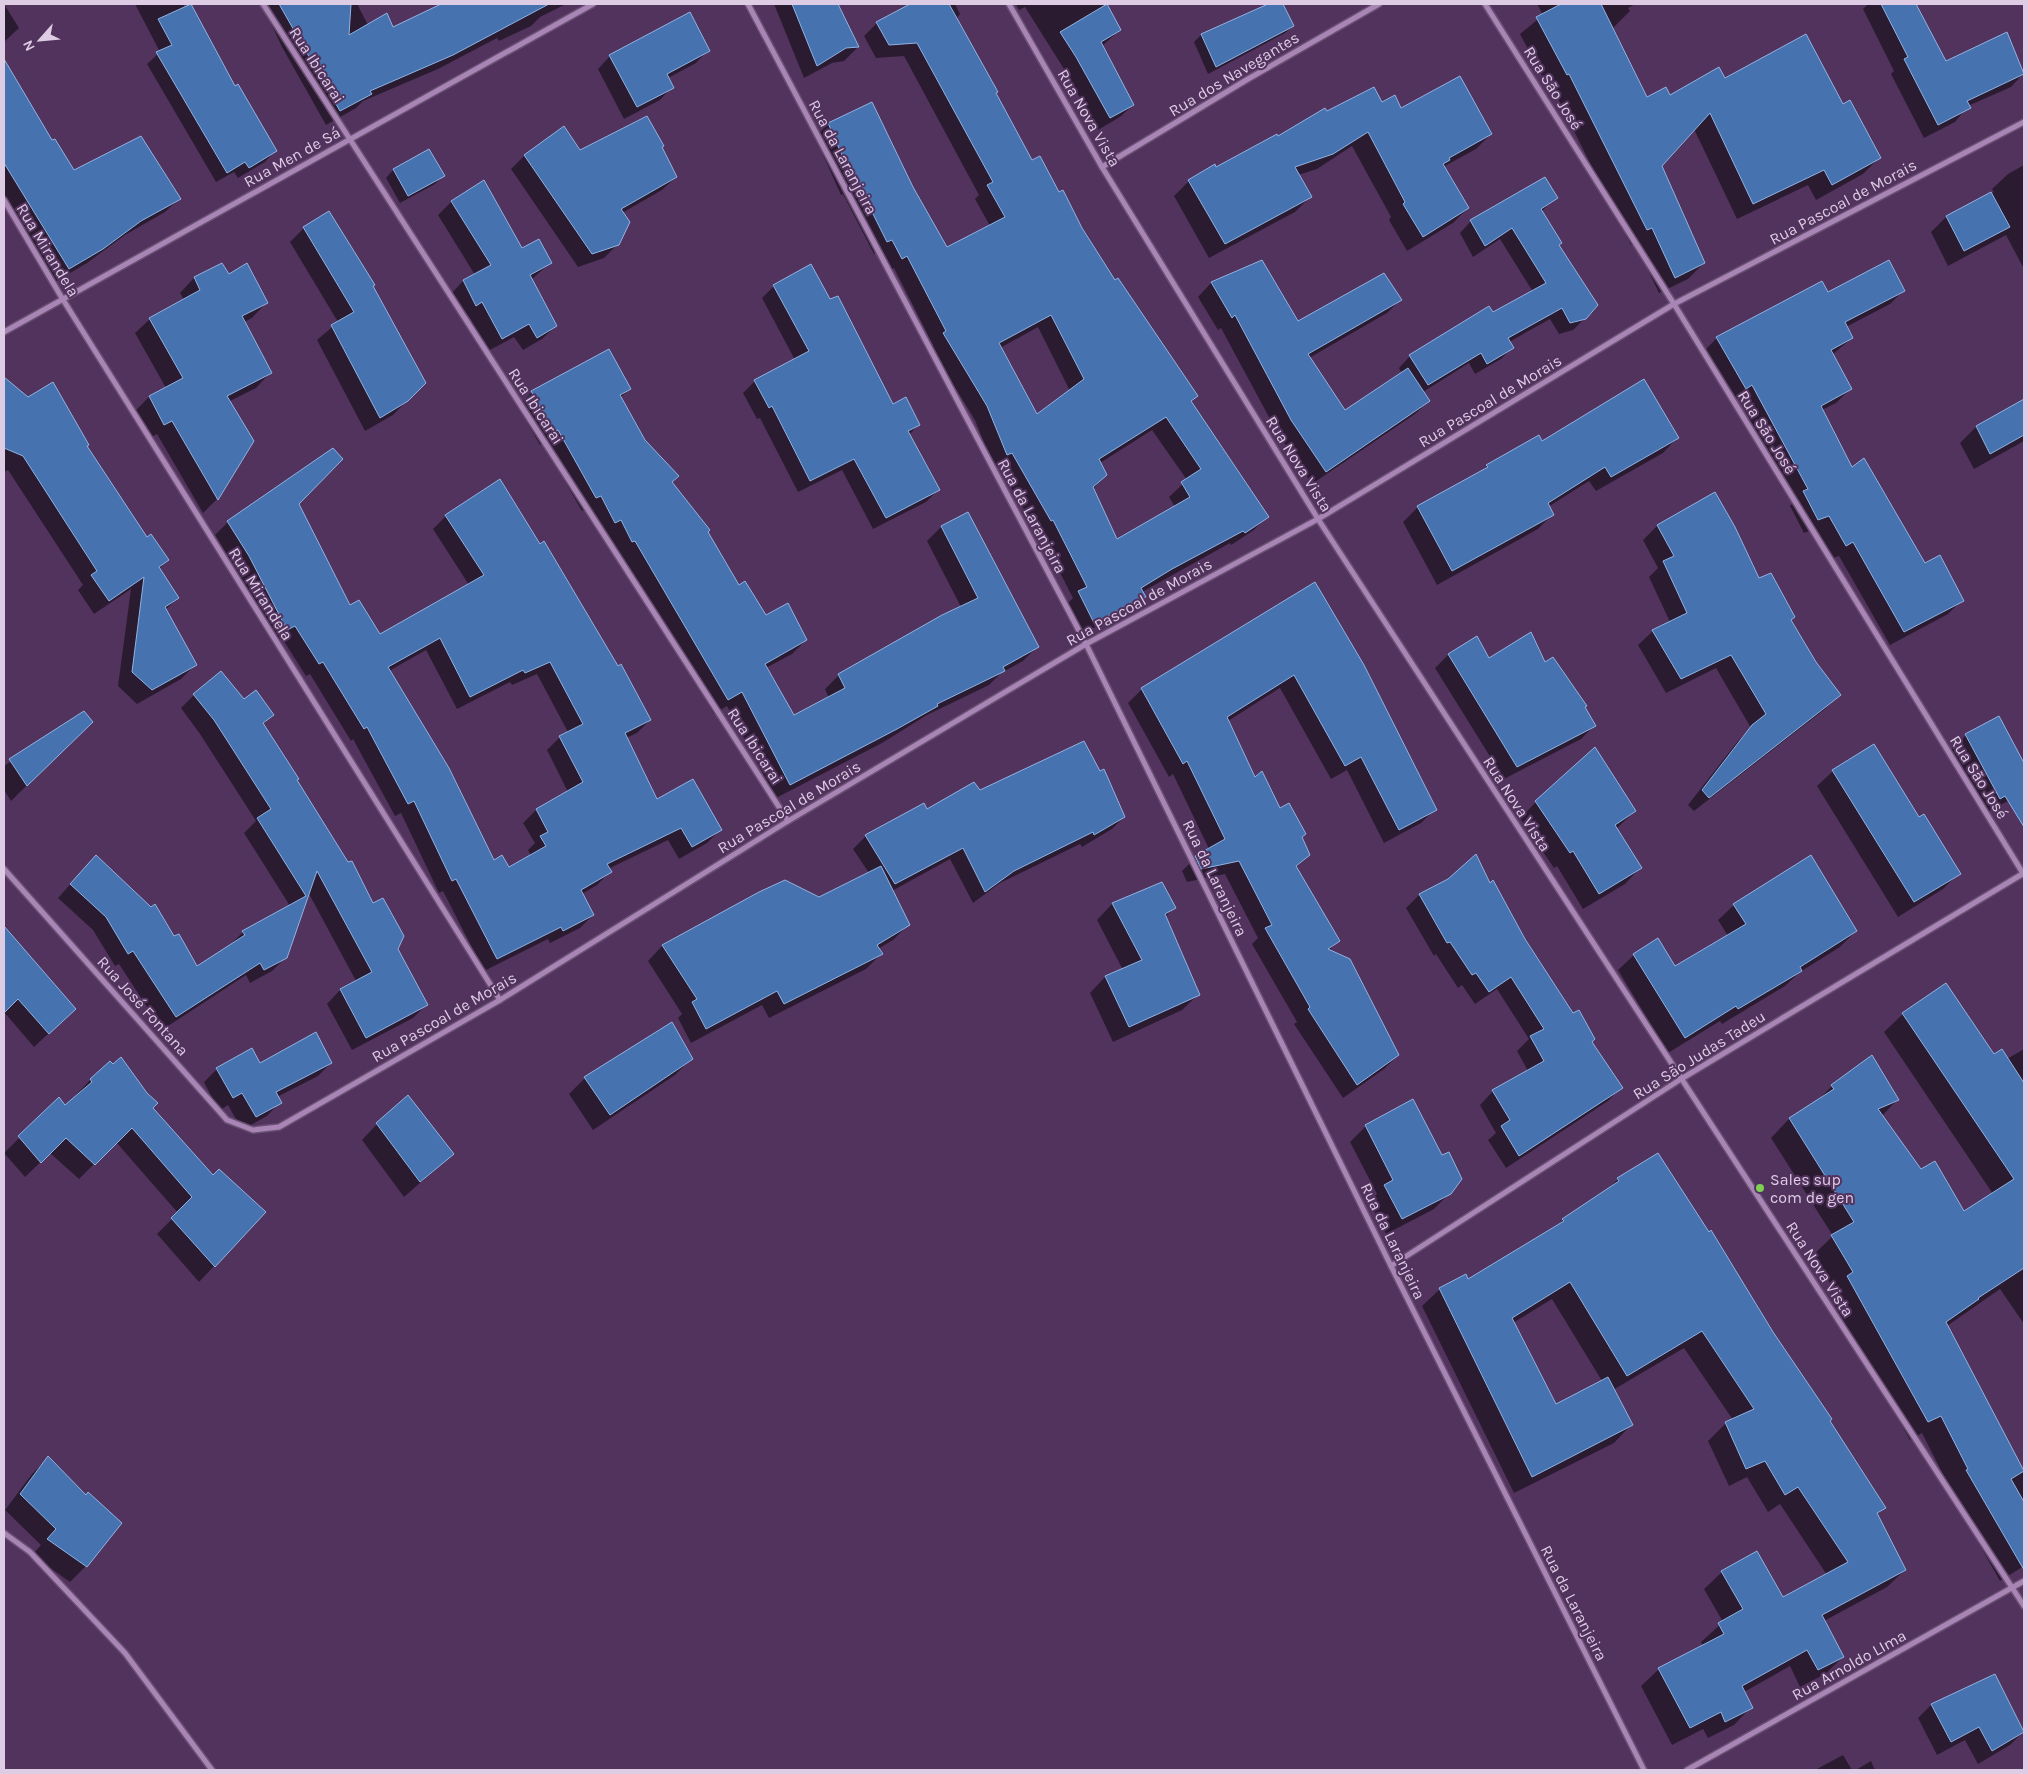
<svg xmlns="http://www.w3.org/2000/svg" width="2028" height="1774" font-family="Karla,sans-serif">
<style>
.shadow{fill:#0007;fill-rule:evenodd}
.building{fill:#4672af;stroke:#90b3e3;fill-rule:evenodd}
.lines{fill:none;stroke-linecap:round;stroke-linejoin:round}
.street-casing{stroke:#694f72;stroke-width:8}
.street{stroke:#a885b5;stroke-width:5}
.poi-dot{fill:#7ed153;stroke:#52335d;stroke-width:2}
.labels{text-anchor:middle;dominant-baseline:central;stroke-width:4;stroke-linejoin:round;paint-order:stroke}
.street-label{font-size:16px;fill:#decce5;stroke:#52335d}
.poi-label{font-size:16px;fill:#decce5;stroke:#52335d;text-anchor:start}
</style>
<rect width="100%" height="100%" fill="#52335d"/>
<g class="shadow">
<polygon points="4,4 19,28 4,42"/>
<polygon points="135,4 183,4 275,151 265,162 238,178 234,172 216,182 147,64 160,52"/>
<polygon points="262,4 357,4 368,25 392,29 440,6 439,4 566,4 540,17 531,26 499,41 497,38 438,69 363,101 356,108 326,125 282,47"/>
<polygon points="774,4 837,4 858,47 844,61 832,63 804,78"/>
<path d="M913,4H955L960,14L956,19L1032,162L1058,193L1115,281L1196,396L1190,402L1267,516L1254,530L1231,545L1230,543L1142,592L1144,596L1131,609L1080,635L1065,606L1073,598L1039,532L1038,533L998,466L994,468L975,420L930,347L933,345L894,268L888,271L879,252L874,254L843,194L841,195L815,137L828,124L897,159L946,248L990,226L975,199L979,195L904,56L876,58L864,36L877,23ZM1038,327L1070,391L1036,416L1000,348ZM1152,430L1187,480L1169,497L1175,507L1117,540L1093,489L1106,475L1100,463Z"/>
<polygon points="1016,4 1105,4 1120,30 1102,46 1133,105 1120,117 1098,130 1064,69 1025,7 1019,10"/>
<polygon points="1271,4 1282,4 1293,26 1285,33 1208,74 1194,42 1201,35"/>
<polygon points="1537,4 1635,4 1628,8 1630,11 1612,29 1646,99 1669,96 1725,79 1843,105 1879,158 1863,174 1816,200 1808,185 1737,219 1694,129 1661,166 1704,263 1688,279 1659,293 1635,243 1631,245 1553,89 1550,91 1520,34 1543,15"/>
<polygon points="1868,4 1915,4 1945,62 2006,34 2024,73 2011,87 1968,106 1955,122 1924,138 1891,74 1894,71 1863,9"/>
<polygon points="708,50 696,63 668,78 672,87 660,100 624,119 598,69 610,56"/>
<polygon points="4,61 52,142 74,171 179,199 165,212 125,235 87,263 55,282 4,197"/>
<polygon points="1381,104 1491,134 1476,149 1443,167 1468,208 1453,223 1407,251 1389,220 1391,217 1352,146 1317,169 1298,175 1310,197 1295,212 1209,258 1174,196 1189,181 1326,113"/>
<polygon points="661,148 676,177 662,190 622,213 618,244 604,258 578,267 511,169 524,156"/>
<polygon points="429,151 443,176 435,184 400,203 386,178 393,170"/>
<polygon points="2024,165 2024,269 2006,235 1948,266 1931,232 1946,217 1994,192 1992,189 2008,174"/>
<polygon points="483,182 522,250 550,263 531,280 556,326 542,339 523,350 514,337 488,351 468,315 462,318 450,295 463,281 475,275 438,215 451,202"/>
<polygon points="1556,197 1541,212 1558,245 1585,318 1573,330 1559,334 1550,319 1509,342 1512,348 1501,359 1475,374 1469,363 1423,392 1429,401 1415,414 1312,484 1278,434 1221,328 1218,330 1198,297 1211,283 1261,261 1298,323 1400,300 1387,313 1309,358 1344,412 1402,374 1399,368 1410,356 1533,292 1500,239 1473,257 1460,233 1471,221"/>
<polygon points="329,213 424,383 393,415 365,431 317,340 338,322 290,242 304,228"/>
<polygon points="222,265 229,276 266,303 252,318 244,322 270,373 256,388 228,402 253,441 217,499 203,513 157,434 150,438 135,411 149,397 166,388 135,333 150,319 184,300 180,293 194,278"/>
<polygon points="774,286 830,301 893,405 919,424 909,435 938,490 926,502 873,529 842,470 798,492 760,418 757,419 743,393 755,381 795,360 762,298"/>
<polygon points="1904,290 1890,304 1846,327 1852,338 1832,355 1850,389 1836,403 1822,410 1852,469 1925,564 1962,600 1948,614 1890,645 1839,556 1831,559 1815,529 1804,533 1790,506 1794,502 1738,398 1732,402 1703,352 1717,338 1828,294"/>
<polygon points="12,385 86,446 147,539 168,560 159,569 178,598 165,610 195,665 181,679 137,704 118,686 131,589 94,614 78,590 83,585 8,470 4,472 4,390"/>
<polygon points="629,389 620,398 644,441 706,532 738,587 765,616 806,640 792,654 766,668 793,717 829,698 825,689 839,675 961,607 927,541 941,527 967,513 1037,647 1023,661 1001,673 989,685 927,715 882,743 776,798 727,706 714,714 620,554 618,555 607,533 601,537 586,509 582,511 543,443 540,445 518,406 532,392"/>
<polygon points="2024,400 2024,441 1974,469 1960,443 1976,427"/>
<polygon points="1538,437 1541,442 1677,438 1663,453 1596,491 1589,481 1548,507 1553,514 1538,529 1437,585 1403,522 1418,507 1481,472 1487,466"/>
<polygon points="1715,494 1759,580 1790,620 1815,662 1839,695 1825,709 1694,811 1688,805 1738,741 1751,728 1716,668 1666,693 1638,645 1653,631 1670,622 1649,577 1658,568 1643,540 1657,526"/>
<path d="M297,504L350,607L380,636L469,585L433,529L446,516L650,720L637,733L626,738L657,801L720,830L707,843L679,859L668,840L608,869L610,872L597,885L582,894L593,915L580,928L550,943L548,939L484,971L443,891L439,893L401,813L395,816L353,739L351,741L310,674L306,676L282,638L274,642L236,569L215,535L228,522ZM426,650L457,709L510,682L512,685L537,674L568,732L560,737L547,750L568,792L536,810L523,823L535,843L528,850L531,856L508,868L493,861L389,671Z"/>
<polygon points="1314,584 1435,809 1421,823 1384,843 1347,770 1331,779 1280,688 1228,721 1255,779 1301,838 1309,855 1295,868 1338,941 1329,951 1398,1055 1384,1069 1343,1098 1294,1024 1297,1022 1252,944 1258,938 1225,874 1187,882 1182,871 1196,857 1209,849 1173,774 1169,777 1128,703 1142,689"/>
<polygon points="1476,637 1489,660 1544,664 1583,708 1594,726 1581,739 1504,779 1435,668 1448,655"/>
<polygon points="194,695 243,701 272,715 263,724 396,949 426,1005 413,1018 352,1050 327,1004 340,990 356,981 308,892 286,957 272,971 250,983 246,975 162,1030 119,964 115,966 93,930 58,898 83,870 174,938 196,968 230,945 243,932 290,906 244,833 256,821 200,734 181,708"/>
<polygon points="84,713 75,738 11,801 4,790 4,766"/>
<polygon points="1999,718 2024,765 2024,789 2017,796 1984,814 1950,751 1966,735"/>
<polygon points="1833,771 1918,819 1959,873 1943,889 1898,917 1817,786"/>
<polygon points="980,792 1124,817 1112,829 1082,847 1080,844 1000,883 973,903 950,859 892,891 908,925 893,940 878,949 881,954 866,969 769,1018 762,1005 691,1043 678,1018 682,1014 648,961 662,946 760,893 819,899 869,873 853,849 866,836 924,804 926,811"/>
<polygon points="1536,802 1635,811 1616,829 1640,868 1625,884 1583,909 1557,866 1554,868 1520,818"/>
<polygon points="1449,880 1490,885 1621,1087 1608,1101 1506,1168 1488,1140 1496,1133 1480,1105 1493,1091 1528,1071 1517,1051 1529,1039 1497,989 1475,1004 1462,985 1458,988 1436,954 1434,956 1406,908 1419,895"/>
<polygon points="1162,884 1174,908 1165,917 1198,995 1182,1010 1113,1042 1090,993 1105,977 1123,970 1097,920 1112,904"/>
<polygon points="1734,905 1856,931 1840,947 1800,972 1785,986 1722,1024 1720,1021 1668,1053 1618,970 1634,955 1675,968 1728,936 1718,920"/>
<polygon points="4,928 75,1009 34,1047 4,1012"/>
<polygon points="1903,1014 1994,1056 2007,1059 2024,1049 2024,1324 2000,1289 1947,1326 2024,1473 2024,1566 2000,1581 1949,1490 1950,1488 1922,1433 1910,1440 1829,1295 1834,1290 1813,1255 1833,1236 1771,1138 1789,1119 1816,1102 1832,1086 1897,1100 1882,1116 1920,1171 1963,1212 1993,1194 1884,1032"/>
<polygon points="672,1023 691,1059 675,1075 593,1130 569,1094 585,1078"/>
<polygon points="331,1063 318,1076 277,1097 280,1102 267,1116 242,1130 228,1105 219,1111 204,1082 217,1069 259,1064"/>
<polygon points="91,1079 146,1094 151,1108 213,1177 265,1212 199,1282 157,1234 178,1213 116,1142 79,1179 50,1153 25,1177 4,1153 59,1099 65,1107"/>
<polygon points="377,1124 453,1154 404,1197 362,1140"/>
<polygon points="1366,1126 1441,1157 1450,1193 1434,1209 1386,1234 1369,1201 1377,1194 1350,1142"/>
<path d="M1618,1179L1772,1333L1884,1508L1876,1515L1905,1570L1887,1587L1824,1621L1843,1657L1825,1674L1800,1687L1790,1666L1744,1692L1751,1707L1734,1725L1708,1738L1703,1729L1672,1745L1641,1686L1659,1669L1703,1646L1701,1642L1723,1622L1704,1589L1722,1572L1782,1598L1827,1575L1780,1504L1768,1512L1747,1477L1729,1486L1708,1441L1726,1423L1733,1420L1684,1348L1613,1390L1631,1425L1614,1443L1514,1493L1422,1306L1440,1289L1468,1280L1554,1229L1563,1220L1606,1191ZM1552,1299L1602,1381L1555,1405L1513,1323Z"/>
<polygon points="48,1458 86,1497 120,1523 86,1566 70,1582 32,1555 41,1545 5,1510 32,1474"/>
<polygon points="1994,1675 2024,1731 2010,1745 1978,1764 1965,1740 1937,1755 1918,1718 1931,1705"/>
<polygon points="1843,1755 1852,1770 1815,1770"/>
<polygon points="1871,1761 1875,1770 1856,1770"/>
</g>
<g class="building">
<polygon points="191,4 235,86 238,84 277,151 249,168 245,162 227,173 156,52 172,45 158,19"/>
<polygon points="279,4 351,4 349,35 387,13 393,27 441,4 549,4 453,55 370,91 372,94 340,111"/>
<polygon points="792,4 838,4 859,47 846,48 817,66"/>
<path d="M910,4H949L998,92L996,93L1032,160L1040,156L1059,192L1063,190L1082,228L1115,280L1118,278L1198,396L1191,401L1269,517L1245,533L1243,531L1172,569L1141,588L1146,597L1094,623L1078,591L1087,587L1053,520L1051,521L1012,453L1007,455L987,406L943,333L946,331L907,256L902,259L892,240L887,242L857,182L854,183L828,123L872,102L913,187L947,247L1005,217L987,185L993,182L917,43L889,45L876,22ZM1051,315L1084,379L1037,414L999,343ZM1166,417L1201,469L1181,482L1190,497L1117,539L1093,487L1107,475L1099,459Z"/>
<polygon points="1107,4 1121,30 1101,42 1134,105 1110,118 1076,57 1060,32"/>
<polygon points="1268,4 1283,4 1294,26 1216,67 1201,34"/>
<polygon points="1561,4 1601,4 1647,97 1666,87 1670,95 1719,67 1725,78 1806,34 1843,104 1850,100 1881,158 1832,185 1824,170 1753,204 1710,113 1662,166 1705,263 1675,278 1652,228 1647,230 1569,74 1567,75 1536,17"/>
<polygon points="1881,4 1916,4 1946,61 2007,32 2024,74 1967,101 1971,108 1938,125 1904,59 1908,57"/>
<polygon points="690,12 710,51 667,74 674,88 637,107 609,55"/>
<polygon points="4,59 52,140 55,139 74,170 141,136 181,199 141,221 103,249 69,269 4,163"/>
<polygon points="1460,76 1492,134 1449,158 1450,160 1443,164 1469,208 1423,237 1403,204 1405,202 1368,132 1333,154 1295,167 1312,197 1225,244 1188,180 1215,164 1216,167 1277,134 1278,136 1325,108 1327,111 1374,87 1382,102 1395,95 1401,108"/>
<polygon points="647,116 664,146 662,147 677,177 621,209 630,222 619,245 592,254 524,155 564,126 580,150"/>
<polygon points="429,149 445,176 408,196 393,169"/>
<polygon points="1545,177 1558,198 1541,209 1562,243 1559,245 1598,305 1586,319 1570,323 1562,308 1508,338 1514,348 1487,364 1481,353 1428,385 1409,355 1489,306 1493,312 1546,283 1512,228 1485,246 1470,220"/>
<polygon points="484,180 522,248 539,239 552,263 530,275 557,326 537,338 529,324 502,339 482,302 476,306 463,280 491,265 451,201"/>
<polygon points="1991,192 2010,227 1964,251 1946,216"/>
<polygon points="329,211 375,285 373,286 426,383 408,401 380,418 331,325 354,312 303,227"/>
<polygon points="1262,260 1298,321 1384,273 1402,300 1308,354 1345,410 1408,368 1430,401 1326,472 1291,420 1235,315 1232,318 1211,282"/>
<polygon points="1889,260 1905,291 1845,322 1853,338 1831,350 1852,389 1821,406 1852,467 1864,458 1925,563 1940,555 1964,601 1904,632 1853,542 1846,546 1829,516 1818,520 1803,491 1808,489 1752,385 1746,389 1716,337 1822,281 1828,292"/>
<polygon points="222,263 229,274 247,263 268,303 242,316 272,373 227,396 254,441 218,500 172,421 164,425 149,396 183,378 149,318 200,290 194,277"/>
<polygon points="811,264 830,299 838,296 893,404 906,397 920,425 908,431 940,490 886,518 854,459 810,481 772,406 769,408 754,380 809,351 773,285"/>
<polygon points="609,349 631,389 620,395 645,440 679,476 672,482 710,530 708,532 739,585 745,581 766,615 788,603 807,640 765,664 794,715 845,688 838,674 942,615 978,598 941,526 968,512 1039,647 1003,667 1005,671 937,704 938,706 897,729 790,785 742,692 728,700 635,541 632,542 621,520 615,523 601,496 596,498 558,430 554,432 531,391"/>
<polygon points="4,377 28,397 53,382 89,445 87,446 147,537 151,534 169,560 159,567 179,598 165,607 197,665 152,690 132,672 144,577 109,601 91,575 97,571 23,456 4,448"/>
<polygon points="1644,379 1679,438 1611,477 1605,467 1548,503 1554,515 1452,571 1417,506 1488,467 1486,465 1539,435 1542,441"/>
<polygon points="2024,399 2024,435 1990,454 1976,426"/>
<path d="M333,448L343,459L299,504L350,605L359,600L380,634L484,575L445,515L500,479L540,544L544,541L618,666L621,664L651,720L625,733L657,799L693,779L722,830L692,847L681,828L607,864L612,872L581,890L594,915L563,931L561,927L497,959L456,879L452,881L414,801L408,804L367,727L364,729L323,662L319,664L295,626L287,630L249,556L227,521ZM440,638L470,697L523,670L525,673L550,662L583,724L559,736L583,782L536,809L548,832L540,836L546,846L509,867L502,855L494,860L449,768L388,667Z"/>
<polygon points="1715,492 1735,527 1759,578 1771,573 1795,617 1791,620 1816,662 1841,695 1709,798 1702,790 1752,725 1766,714 1731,655 1681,679 1652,630 1687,613 1663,561 1674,556 1657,525"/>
<polygon points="1315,582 1364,665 1437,810 1399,830 1361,757 1345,766 1294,675 1227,717 1255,777 1262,771 1280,808 1289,803 1306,834 1302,837 1310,855 1296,866 1340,941 1328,949 1350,959 1399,1055 1357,1085 1308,1009 1310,1007 1265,928 1272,925 1239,861 1201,869 1195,856 1225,839 1187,761 1183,764 1141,688"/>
<polygon points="1531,632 1545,662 1553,657 1587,706 1585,707 1596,726 1517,767 1448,654 1477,636 1489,658"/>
<polygon points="221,671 244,699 256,690 274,715 263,723 299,779 297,780 348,862 352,861 373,903 383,898 404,936 398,949 428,1005 366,1038 340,989 372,972 317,871 287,958 264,970 260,963 176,1017 133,951 128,954 106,917 70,884 96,855 151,907 155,904 174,936 179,934 197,966 245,935 242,931 306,896 257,818 271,809 214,720 193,694"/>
<polygon points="84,711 93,722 27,786 9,759"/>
<polygon points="1999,716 2024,763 2024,827 2005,796 2000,799 1965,734"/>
<polygon points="1084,741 1100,771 1104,769 1125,817 1094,835 1093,832 1014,871 985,892 963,848 895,884 865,835 924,803 927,809 974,782 980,790"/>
<polygon points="1874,744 1919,817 1924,814 1961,874 1914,902 1832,770"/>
<polygon points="1595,747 1636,811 1615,825 1642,868 1599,894 1573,851 1570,853 1535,801"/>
<polygon points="1476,854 1490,883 1493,880 1525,939 1573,1013 1579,1010 1595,1039 1592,1042 1623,1088 1519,1156 1501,1126 1510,1120 1492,1090 1544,1061 1530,1036 1544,1029 1511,977 1489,992 1476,973 1472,975 1450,942 1447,943 1419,894 1448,879"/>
<polygon points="1811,855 1857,931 1800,967 1802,971 1738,1009 1736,1006 1685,1038 1633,954 1658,938 1675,966 1746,924 1733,904"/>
<polygon points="881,866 910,925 877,945 883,954 784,1004 777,991 706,1029 692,1002 697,999 662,945 759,892 785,880 819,897"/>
<polygon points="1162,882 1176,908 1165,914 1200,995 1129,1027 1105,976 1142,960 1112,903"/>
<polygon points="4,926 76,1009 49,1034 18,999 4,1013"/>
<polygon points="1946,983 1994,1054 2002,1049 2024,1083 2024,1268 1978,1298 1979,1299 1946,1322 2024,1471 2011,1479 2024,1502 2024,1570 1966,1470 1968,1469 1941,1416 1928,1422 1847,1276 1853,1272 1831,1235 1854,1222 1789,1118 1834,1089 1831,1085 1872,1055 1899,1100 1878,1109 1921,1169 1935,1161 1964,1211 2014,1179 1902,1013"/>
<polygon points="672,1022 693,1059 610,1115 584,1077"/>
<polygon points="316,1032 332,1063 276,1092 282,1103 256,1117 242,1093 233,1098 216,1068 252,1048 260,1063"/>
<polygon points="121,1057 147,1093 158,1103 153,1108 213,1175 219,1169 266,1212 215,1267 171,1218 192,1197 132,1128 95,1165 66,1138 41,1163 18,1136 59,1097 65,1105 92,1082 90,1079 110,1061 113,1064"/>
<polygon points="408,1095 454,1154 420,1182 376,1123"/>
<polygon points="1413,1099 1442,1155 1449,1152 1462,1179 1451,1194 1402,1219 1384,1185 1393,1180 1365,1125"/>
<polygon points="1658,1153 1709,1232 1711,1230 1773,1332 1832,1419 1830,1421 1886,1508 1877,1513 1906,1570 1822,1615 1844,1657 1818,1670 1807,1650 1742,1686 1753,1708 1725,1722 1721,1712 1690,1728 1658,1668 1724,1634 1718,1623 1743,1609 1721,1571 1757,1551 1783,1597 1848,1562 1798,1487 1785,1495 1765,1461 1746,1469 1725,1422 1754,1409 1702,1331 1627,1376 1570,1282 1512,1318 1556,1404 1608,1377 1633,1425 1532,1477 1439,1288 1466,1274 1468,1279 1564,1221 1562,1219 1619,1181 1617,1178"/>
<polygon points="48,1456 86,1495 88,1492 122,1523 87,1567 47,1539 56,1529 20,1494"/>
<polygon points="1995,1674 2024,1732 1992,1751 1979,1727 1951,1742 1931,1704"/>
</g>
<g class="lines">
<defs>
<g id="street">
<polyline points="263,4 788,821"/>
<polyline points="748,4 1086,644 1391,1266 1644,1770"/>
<polyline points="1009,4 1102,167 1318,519 2024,1606"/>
<polyline points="1485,4 1674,304 2024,875"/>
<polyline points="1102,167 1248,79 1379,4"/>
<polyline points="4,200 62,298 500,1000"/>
<polyline points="4,332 593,4"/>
<polyline points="4,869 227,1120 253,1130 279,1127 500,1000 788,821 1086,644 1318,519 1674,304 2024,122"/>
<polyline points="1391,1266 1681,1079 2024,873"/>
<polyline points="4,1533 30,1552 125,1653 212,1770"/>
<polyline points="1687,1770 2024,1581"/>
</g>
</defs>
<use href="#street" class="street-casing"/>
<use href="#street" class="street"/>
</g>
<circle class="poi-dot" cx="1760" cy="1188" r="5"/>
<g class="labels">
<g class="street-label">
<text transform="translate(317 65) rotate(57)">Rua Ibicarai</text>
<text transform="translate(1234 74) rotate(-31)">Rua dos Navegantes</text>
<text transform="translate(1553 88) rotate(58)">Rua São José</text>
<text transform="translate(1089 118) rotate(60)">Rua Nova Vista</text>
<text transform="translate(292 157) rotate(-29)">Rua Men de Sá</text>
<text transform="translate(843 157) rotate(62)">Rua da Laranjeira</text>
<text transform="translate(1843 202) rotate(-28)">Rua Pascoal de Morais</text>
<text transform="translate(48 250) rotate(59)">Rua Mirandela</text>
<text transform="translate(1490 401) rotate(-31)">Rua Pascoal de Morais</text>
<text transform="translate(536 406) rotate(57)">Rua Ibicarai</text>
<text transform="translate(1767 432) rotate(58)">Rua São José</text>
<text transform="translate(1299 464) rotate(58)">Rua Nova Vista</text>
<text transform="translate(1032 516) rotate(62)">Rua da Laranjeira</text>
<text transform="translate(261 594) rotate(58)">Rua Mirandela</text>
<text transform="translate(1139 602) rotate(-29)">Rua Pascoal de Morais</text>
<text transform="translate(755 746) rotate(57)">Rua Ibicarai</text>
<text transform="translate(1979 777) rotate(58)">Rua São José</text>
<text transform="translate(1517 804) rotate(57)">Rua Nova Vista</text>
<text transform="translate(789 807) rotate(-31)">Rua Pascoal de Morais</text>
<text transform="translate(1215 878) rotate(64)">Rua da Laranjeira</text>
<text transform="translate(143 1006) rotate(48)">Rua José Fontana</text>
<text transform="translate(444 1017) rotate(-30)">Rua Pascoal de Morais</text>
<text transform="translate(1699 1055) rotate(-32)">Rua São Judas Tadeu</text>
<text transform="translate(1393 1241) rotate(64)">Rua da Laranjeira</text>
<text transform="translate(1820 1269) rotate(57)">Rua Nova Vista</text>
<text transform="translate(1574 1603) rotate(63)">Rua da Laranjeira</text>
<text transform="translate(1849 1665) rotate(-29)">Rua Arnoldo LIma</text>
</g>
<g class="poi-label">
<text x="1770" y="1179">Sales sup<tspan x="1770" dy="18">com de gen</tspan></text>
</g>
</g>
<rect width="2028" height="1774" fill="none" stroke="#decce5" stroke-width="10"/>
<g transform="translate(40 40) rotate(243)" stroke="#52335d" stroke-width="4" paint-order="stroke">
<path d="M0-4L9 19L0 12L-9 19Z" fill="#decce5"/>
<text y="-8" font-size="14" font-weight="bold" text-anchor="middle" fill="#decce5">N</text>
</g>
</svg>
